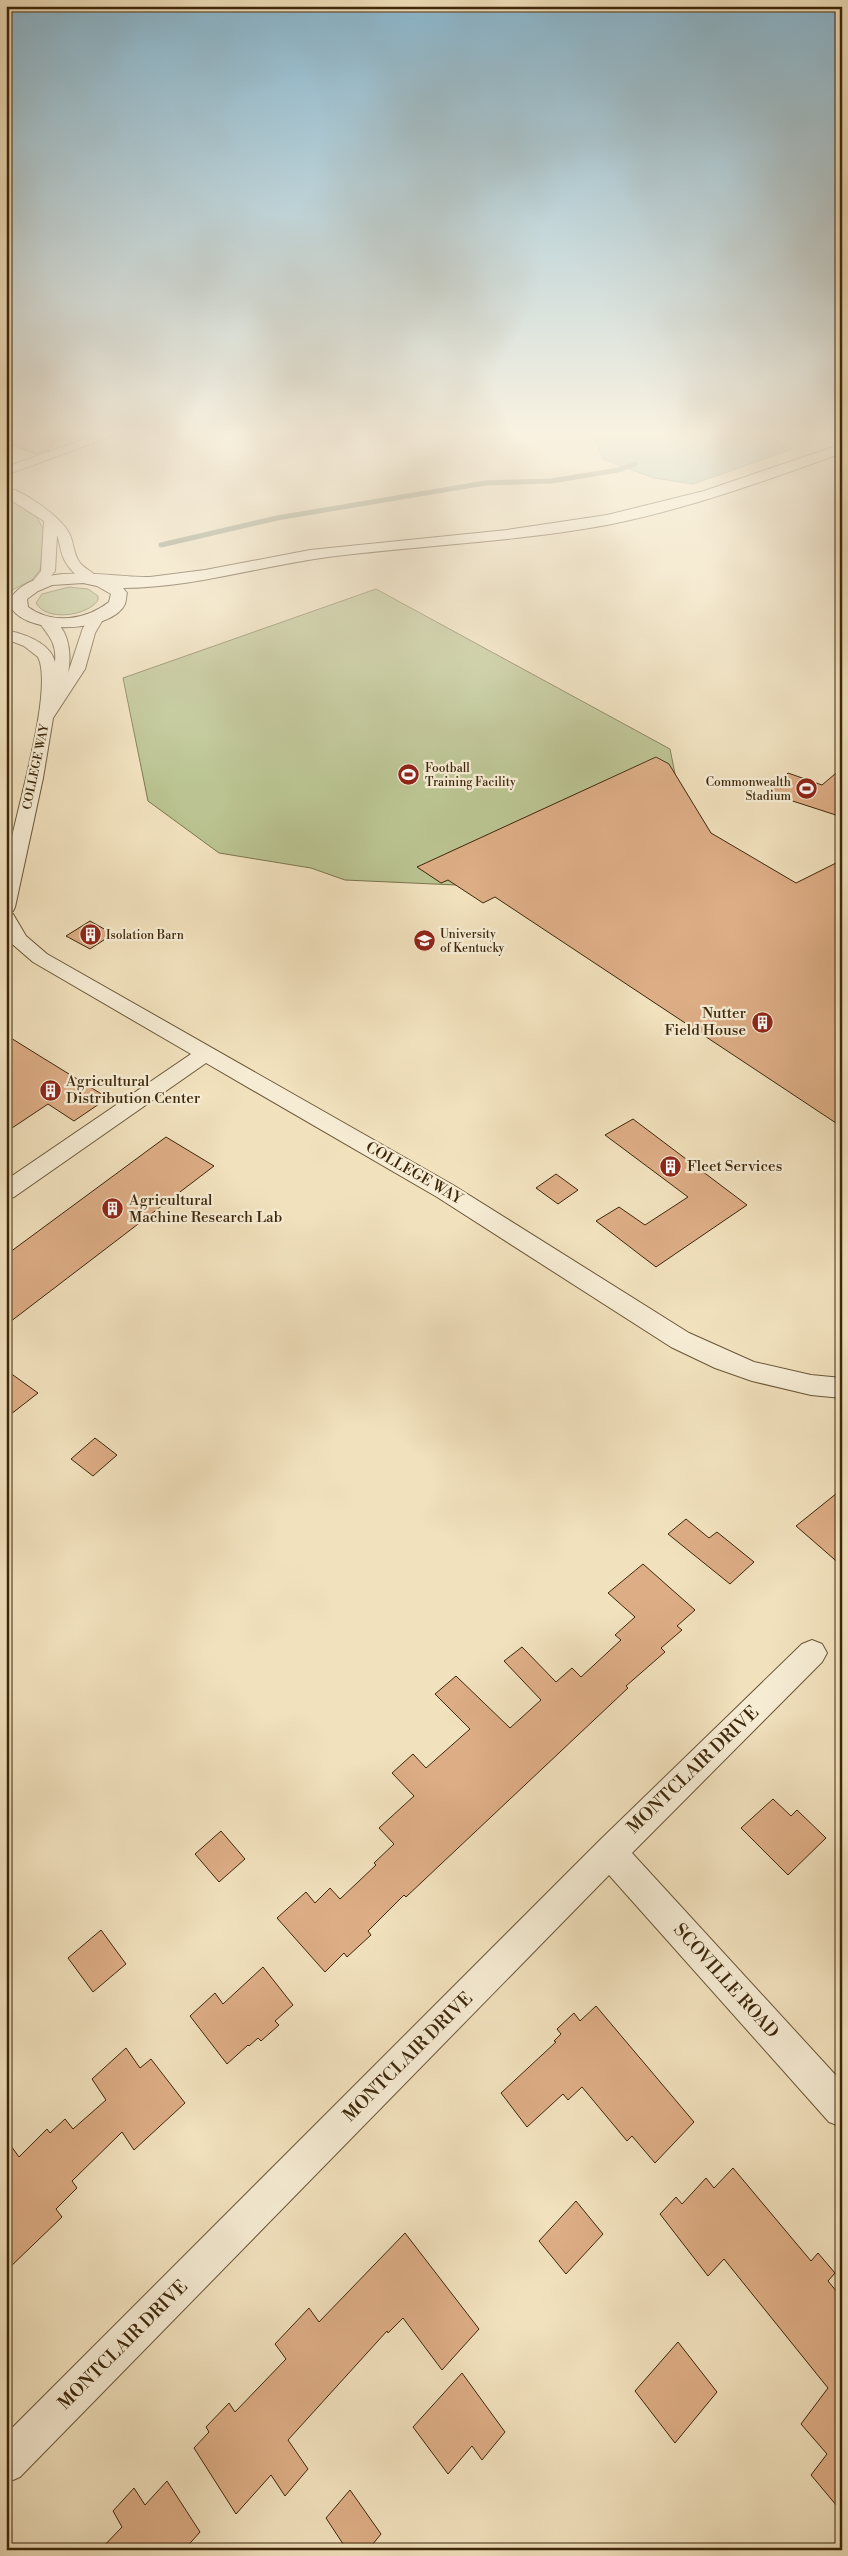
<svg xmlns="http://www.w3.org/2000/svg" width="848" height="2556" font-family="'Libre Bodoni',serif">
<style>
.green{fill:#bac391;stroke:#7c754e}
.water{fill:#9bbeaf;stroke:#75826d}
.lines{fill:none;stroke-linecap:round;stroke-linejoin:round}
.stream{stroke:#75826d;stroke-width:5}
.building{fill:#ddad85;stroke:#3d270a}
.street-casing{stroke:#6a5637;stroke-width:2}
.secondary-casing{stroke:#3d270a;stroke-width:2}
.street{fill:#f6ecd4;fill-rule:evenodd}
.secondary{fill:#f6ecd4;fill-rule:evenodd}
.labels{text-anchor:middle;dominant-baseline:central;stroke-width:4.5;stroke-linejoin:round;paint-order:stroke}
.far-street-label{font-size:12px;fill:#3d270a;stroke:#f6ecd4}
.far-poi-label{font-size:12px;fill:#3d270a;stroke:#f6ecd4;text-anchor:start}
.poi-label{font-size:15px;fill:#3d270a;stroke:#f6ecd4;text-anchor:start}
.street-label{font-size:15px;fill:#3d270a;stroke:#f6ecd4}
.near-street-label{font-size:18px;fill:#3d270a;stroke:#f6ecd4}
</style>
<rect width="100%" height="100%" fill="#f1e1bd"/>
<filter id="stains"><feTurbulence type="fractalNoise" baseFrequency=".004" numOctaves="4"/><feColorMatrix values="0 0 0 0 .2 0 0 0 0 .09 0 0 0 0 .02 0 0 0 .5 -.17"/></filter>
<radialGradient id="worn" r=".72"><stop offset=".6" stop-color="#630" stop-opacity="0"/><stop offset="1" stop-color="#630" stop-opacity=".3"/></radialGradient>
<g class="green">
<polygon points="6,497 37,517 45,533 40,570 32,580 6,593"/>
<path d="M69,587L88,589L98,596V600C88,616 46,622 36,603L42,594Z"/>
<polygon points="376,589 670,749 684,818 478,886 345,880 311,868 219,853 148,801 123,678"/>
</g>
<polygon class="water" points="591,429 723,429 768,436 792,449 693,484 654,478 603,459"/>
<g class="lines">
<polyline class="stream" points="161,545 277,518 485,483 551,481 618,470 635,464"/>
</g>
<g class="building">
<polygon points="6,429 62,429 49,450 36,454 6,442"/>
<polygon points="656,757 669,764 711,833 796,883 842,860 842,1127 495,897 483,903 448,880 441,883 417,867"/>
<polygon points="842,768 842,817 768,793 788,773 822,785"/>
<polygon points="90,921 113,934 90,949 66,936"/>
<polygon points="6,1035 43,1058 108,1098 74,1121 48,1104 6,1132"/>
<polygon points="633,1119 747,1205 656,1267 596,1221 619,1207 645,1225 688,1197 605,1135"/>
<polygon points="166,1137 214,1166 6,1325 6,1255"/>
<polygon points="556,1174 578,1190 558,1204 536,1188"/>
<polygon points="6,1370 38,1393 6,1418"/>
<polygon points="95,1438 117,1455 93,1476 71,1459"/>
<polygon points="842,1489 842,1566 796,1526"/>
<polygon points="686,1519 709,1538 717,1532 754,1562 730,1584 668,1534"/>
<polygon points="643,1564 695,1610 677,1626 682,1630 661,1648 665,1652 626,1686 628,1688 406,1897 404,1895 368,1931 371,1935 347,1957 344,1953 325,1972 277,1918 306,1892 315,1903 330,1888 340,1899 376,1865 374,1863 394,1844 379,1828 414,1796 392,1773 413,1754 426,1768 470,1729 435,1694 456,1676 510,1728 541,1700 504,1661 522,1647 556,1682 572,1668 581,1677 621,1640 615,1635 635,1617 608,1593"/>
<polygon points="773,1799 791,1816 797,1810 826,1838 788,1875 741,1828"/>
<polygon points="221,1831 245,1859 219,1882 195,1854"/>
<polygon points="101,1930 126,1964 93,1992 68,1958"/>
<polygon points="263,1967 293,2005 275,2021 279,2025 261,2041 258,2038 249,2046 248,2045 227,2064 190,2016 215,1993 223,2004"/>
<polygon points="596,2006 694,2122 655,2163 632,2136 627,2141 582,2087 568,2100 563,2094 527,2127 501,2093 556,2042 554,2041 561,2034 557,2029 574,2013 580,2021"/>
<polygon points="126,2048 140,2068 151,2059 185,2103 134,2150 122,2132 72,2181 77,2188 56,2209 62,2217 6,2271 6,2139 19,2157 47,2129 50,2133 65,2119 73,2129 106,2100 92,2079"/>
<polygon points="733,2168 811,2261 818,2253 835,2273 828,2281 842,2298 842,2512 811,2475 827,2454 801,2424 828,2388 724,2259 708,2276 660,2214 676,2197 682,2204 706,2178 714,2188"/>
<polygon points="576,2201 603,2234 566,2274 539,2241"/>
<polygon points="405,2233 479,2329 442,2370 403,2318 388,2333 387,2331 288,2440 308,2469 285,2496 271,2475 236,2514 194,2448 209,2432 206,2427 229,2403 235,2412 286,2359 275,2344 309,2308 319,2322"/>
<polygon points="678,2342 717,2392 675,2443 635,2391"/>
<polygon points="462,2373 505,2432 482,2460 472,2446 448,2474 413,2427"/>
<polygon points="167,2481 200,2532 184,2550 100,2550 122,2527 113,2511 134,2488 145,2505"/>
<polygon points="350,2490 381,2534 368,2550 347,2550 326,2518"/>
</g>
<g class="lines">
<defs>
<g id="street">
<polygon points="113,429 131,429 6,475 6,467"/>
<path d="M6,487C25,492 60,516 69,533C74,542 73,554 80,563C86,570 95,573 101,580L99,583C85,586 69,570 64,559C60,551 60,542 57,535L55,571L41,589H31L29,586L41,571L44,521L6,497Z"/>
<path d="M98,612L105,616L95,633L85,669L53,718L43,778L15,907L13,911L6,912L13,914L26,936L47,954L453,1185L689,1333L754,1362L811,1375L842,1378V1398L811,1395L752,1381L715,1368L671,1347L437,1197L206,1063L14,1197L6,1199V1180L191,1054L33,962L11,943L6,935C6,913 4,888 6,866C12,824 55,690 38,657L24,646L6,639V630C24,634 50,642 55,662C57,643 49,636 38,621L45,617C69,623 72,653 68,673L83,628L93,613Z"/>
<polygon points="812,1640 822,1644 827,1653 822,1662 632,1853 842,2082 842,2127 829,2122 609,1875 20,2477 6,2483 6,2434 599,1841 802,1644"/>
</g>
<path id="secondary" d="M842,444V453C765,481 687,509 607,525C515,542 421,545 328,557C260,566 192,588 123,588L127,593C126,597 126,601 125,604C112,632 30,636 12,609L11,598C37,560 111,578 150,577L205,570L310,550L507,530L607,515L704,491ZM83,583L97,586L111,594L109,602C86,620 53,625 28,607L27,599L38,591L52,585Z"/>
</defs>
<use href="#street" class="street-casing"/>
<use href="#secondary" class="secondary-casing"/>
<use href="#street" class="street"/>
<use href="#secondary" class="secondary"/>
</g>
<linearGradient id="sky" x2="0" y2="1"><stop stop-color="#89b8d1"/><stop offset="0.55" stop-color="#f9f2e1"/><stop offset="1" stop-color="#f9f2e1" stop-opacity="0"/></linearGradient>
<rect width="848" height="787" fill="url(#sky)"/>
<defs>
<symbol id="stadium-disc" viewBox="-11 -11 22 22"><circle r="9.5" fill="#8f2418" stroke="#f6ecd4"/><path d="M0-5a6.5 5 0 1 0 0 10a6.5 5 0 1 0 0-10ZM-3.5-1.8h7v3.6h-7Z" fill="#fff"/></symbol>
<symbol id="building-disc" viewBox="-11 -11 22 22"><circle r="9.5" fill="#8f2418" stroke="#f6ecd4"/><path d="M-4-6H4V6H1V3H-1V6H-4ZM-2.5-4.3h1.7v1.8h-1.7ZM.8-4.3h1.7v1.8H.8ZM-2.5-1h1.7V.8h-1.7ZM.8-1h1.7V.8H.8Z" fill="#fff"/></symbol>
<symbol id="university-disc" viewBox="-11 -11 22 22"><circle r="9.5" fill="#8f2418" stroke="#f6ecd4"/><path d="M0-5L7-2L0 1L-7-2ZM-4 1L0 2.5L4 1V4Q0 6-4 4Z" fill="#fff"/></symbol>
</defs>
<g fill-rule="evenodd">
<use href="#stadium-disc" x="396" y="762" width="25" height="25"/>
<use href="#stadium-disc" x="794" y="776" width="25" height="25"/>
<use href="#building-disc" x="78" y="922" width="25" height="25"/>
<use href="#university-disc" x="412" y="928" width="25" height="25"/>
<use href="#building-disc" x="750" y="1010" width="25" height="25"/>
<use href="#building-disc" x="38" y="1078" width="25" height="25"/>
<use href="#building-disc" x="658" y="1154" width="25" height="25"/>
<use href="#building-disc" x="100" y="1196" width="25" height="25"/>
</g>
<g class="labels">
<g class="far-street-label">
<text transform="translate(36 767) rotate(-78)">COLLEGE WAY</text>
</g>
<g class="far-poi-label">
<text x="425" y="768">Football<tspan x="425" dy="14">Training Facility</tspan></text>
<text x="791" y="782" text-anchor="end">Commonwealth<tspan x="791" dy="14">Stadium</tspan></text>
<text x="440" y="934">University<tspan x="440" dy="14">of Kentucky</tspan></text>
<text x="106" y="935">Isolation Barn</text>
</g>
<g class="poi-label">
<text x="746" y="1013" text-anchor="end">Nutter<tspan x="746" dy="17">Field House</tspan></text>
<text x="66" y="1081">Agricultural<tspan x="66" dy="17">Distribution Center</tspan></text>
<text x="687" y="1166">Fleet Services</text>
<text x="129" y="1200">Agricultural<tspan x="129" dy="17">Machine Research Lab</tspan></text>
</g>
<g class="street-label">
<text transform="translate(414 1173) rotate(30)">COLLEGE WAY</text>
</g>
<g class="near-street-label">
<text transform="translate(693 1770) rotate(-44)">MONTCLAIR DRIVE</text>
<text transform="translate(726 1981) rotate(48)">SCOVILLE ROAD</text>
<text transform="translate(408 2057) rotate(-45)">MONTCLAIR DRIVE</text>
<text transform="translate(123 2345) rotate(-45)">MONTCLAIR DRIVE</text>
</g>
</g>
<rect width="848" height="2556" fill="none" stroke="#f1e1bd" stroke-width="25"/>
<rect x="8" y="8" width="833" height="2541" fill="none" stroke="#3d270a" stroke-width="2.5"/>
<rect x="12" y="12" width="823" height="2531" fill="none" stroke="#3d270a"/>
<rect width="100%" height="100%" filter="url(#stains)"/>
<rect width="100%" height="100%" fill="url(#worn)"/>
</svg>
